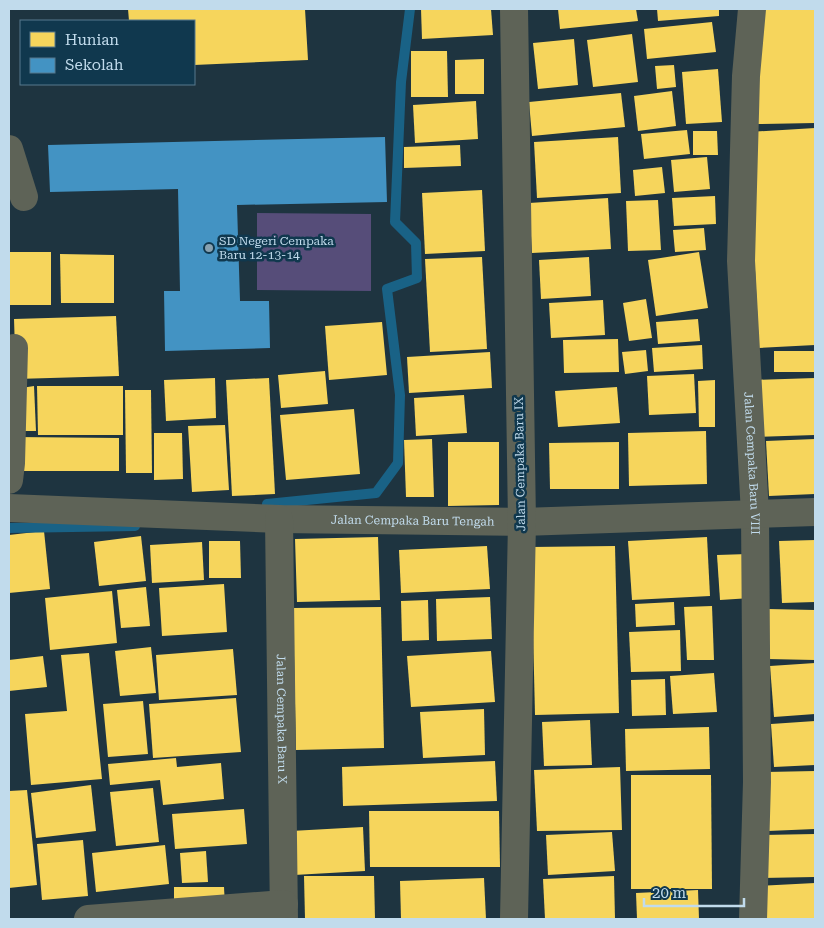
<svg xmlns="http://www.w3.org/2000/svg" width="824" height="928" font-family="'Roboto Serif',serif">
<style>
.green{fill:#564d79}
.homes{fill:#f6d55c}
.schools{fill:#4393c3}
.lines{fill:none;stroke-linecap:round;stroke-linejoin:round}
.stream{stroke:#196286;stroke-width:10}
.street{stroke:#5e6357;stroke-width:28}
.poi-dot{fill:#88a1b0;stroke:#10384e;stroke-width:2}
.labels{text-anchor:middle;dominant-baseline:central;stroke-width:5;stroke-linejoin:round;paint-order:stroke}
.poi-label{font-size:12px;fill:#c1dbec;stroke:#10384e;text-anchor:start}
.street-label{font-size:12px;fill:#c1dbec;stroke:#10384e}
</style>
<rect width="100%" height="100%" fill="#1e3440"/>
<polygon class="green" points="257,213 371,214 371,291 257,290"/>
<g class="homes">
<polygon points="128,9 305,9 308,60 194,65 194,21 129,21"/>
<polygon points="421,9 491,9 493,35 422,39"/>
<polygon points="558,9 636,9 638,21 560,29"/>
<polygon points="657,9 719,9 719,16 658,21"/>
<polygon points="815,9 815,123 758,124 755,10"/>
<polygon points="712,22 716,52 647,59 644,29"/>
<polygon points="632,34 638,82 593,87 587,40"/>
<polygon points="574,39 578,85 538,89 533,43"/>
<polygon points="411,51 447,51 448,97 411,97"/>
<polygon points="484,59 484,94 455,94 455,60"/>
<polygon points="674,65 676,87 657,89 655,66"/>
<polygon points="718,69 722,122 686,124 682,72"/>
<polygon points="672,91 676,126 638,131 634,96"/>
<polygon points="621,93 625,127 532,136 529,102"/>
<polygon points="476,101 478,139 415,143 413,105"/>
<polygon points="815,128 815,345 759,348 748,132"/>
<polygon points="687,130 690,154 644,159 641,134"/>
<polygon points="693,131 717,131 718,155 693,155"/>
<polygon points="618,137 621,193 537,198 534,142"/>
<polygon points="460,145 461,166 404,168 404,147"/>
<polygon points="707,157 710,189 674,192 671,160"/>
<polygon points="662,167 665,193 635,196 633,170"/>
<polygon points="482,190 485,251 425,254 422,193"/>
<polygon points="715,196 716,224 674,226 672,198"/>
<polygon points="608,198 611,249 532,253 529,203"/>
<polygon points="658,200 661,250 628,251 626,201"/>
<polygon points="704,228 706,250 675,252 673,230"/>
<rect x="9" y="252" width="42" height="53"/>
<polygon points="699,252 708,308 656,316 648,260"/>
<polygon points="60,254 114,255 114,303 61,303"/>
<polygon points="482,257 487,349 430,352 425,259"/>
<polygon points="589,257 591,296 541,299 539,260"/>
<polygon points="646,299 652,338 629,341 623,303"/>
<polygon points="603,300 605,335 551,338 549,303"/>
<polygon points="116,316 119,376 16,379 14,319"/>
<polygon points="698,319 700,341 658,344 656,322"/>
<polygon points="382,322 387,375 329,380 325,326"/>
<polygon points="618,339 619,372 564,373 563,340"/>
<polygon points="702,345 703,369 654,372 652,348"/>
<polygon points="646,350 648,371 625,374 622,352"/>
<rect x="774" y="351" width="41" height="21"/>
<polygon points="490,352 492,388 409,393 407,357"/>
<polygon points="325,371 328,404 281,408 278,375"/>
<polygon points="694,374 696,413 649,415 647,376"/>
<polygon points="215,378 216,418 166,421 164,380"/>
<polygon points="269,378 275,494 232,496 226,380"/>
<polygon points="815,378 815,435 754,437 752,380"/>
<polygon points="715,380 715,427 699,427 698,381"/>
<polygon points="34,386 36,431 14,431 15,389"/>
<polygon points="37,386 123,386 123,435 38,435"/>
<polygon points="617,387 620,423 558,427 555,391"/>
<polygon points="125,390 151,390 152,473 126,473"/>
<polygon points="464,395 467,433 416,436 414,398"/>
<polygon points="354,409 360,474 286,480 280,415"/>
<polygon points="225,425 229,490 192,492 188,426"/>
<polygon points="706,431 707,484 629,486 628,433"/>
<polygon points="154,433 182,433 183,479 154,480"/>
<polygon points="15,437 119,438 119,471 16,471"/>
<polygon points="432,439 434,497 406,497 404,440"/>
<polygon points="815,439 815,494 769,496 766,441"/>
<polygon points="448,442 499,442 499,505 448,506"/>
<polygon points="619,442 619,489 550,489 549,443"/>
<polygon points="44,531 50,589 9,593 9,535"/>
<polygon points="141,536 146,581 99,586 94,542"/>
<polygon points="378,537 380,600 297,602 295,539"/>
<polygon points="707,537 710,596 632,600 628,541"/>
<polygon points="815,540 815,602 782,603 779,541"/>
<polygon points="209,541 240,541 241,578 209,578"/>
<polygon points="202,542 204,580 152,583 150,545"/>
<polygon points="487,546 490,589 401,593 399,550"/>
<polygon points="615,546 619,713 535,715 531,547"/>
<polygon points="748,554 751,598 720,600 717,555"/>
<polygon points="224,584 227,632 162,636 159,588"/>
<polygon points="146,587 150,626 121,628 117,590"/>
<polygon points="112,591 117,643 50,650 45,598"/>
<polygon points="490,597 492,639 437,641 436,599"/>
<polygon points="428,600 429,640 402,641 401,601"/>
<polygon points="674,602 675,625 636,627 635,604"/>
<polygon points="712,606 714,660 687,660 684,607"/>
<polygon points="381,607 384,748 296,750 293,608"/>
<polygon points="768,609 815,610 815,660 767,659"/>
<polygon points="680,630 681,671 631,672 629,632"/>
<polygon points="151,647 156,693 120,696 115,651"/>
<polygon points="233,649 237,695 159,700 156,655"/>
<polygon points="491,651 495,702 411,707 407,656"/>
<polygon points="89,653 102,779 31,785 25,714 67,711 61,655"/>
<polygon points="43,656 47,687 9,691 9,660"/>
<polygon points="815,663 815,714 774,717 770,666"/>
<polygon points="714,673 717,712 673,714 670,676"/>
<polygon points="665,679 666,715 632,716 631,680"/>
<polygon points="236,698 241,752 153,758 149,704"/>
<polygon points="143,701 148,754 108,757 103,704"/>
<polygon points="484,709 485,755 423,758 420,712"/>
<polygon points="590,720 592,765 544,766 542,722"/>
<polygon points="815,721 815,765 774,767 771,724"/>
<polygon points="709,727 710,769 626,771 625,729"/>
<polygon points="176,758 177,767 221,763 224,799 163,805 160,780 110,785 108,764"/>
<polygon points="495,761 497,801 343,806 342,767"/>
<polygon points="620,767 622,830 537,831 534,770"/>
<polygon points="815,771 815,829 768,831 766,772"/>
<polygon points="631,775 711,775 712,889 631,889"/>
<polygon points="91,785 96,831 36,838 31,793"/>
<polygon points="153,788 159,842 116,846 110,792"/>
<polygon points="27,790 37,885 9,888 9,791"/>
<polygon points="244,809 247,844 175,849 172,814"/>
<polygon points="369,811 499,811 500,867 370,867"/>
<polygon points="363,827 365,871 294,875 291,831"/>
<polygon points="612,832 615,871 548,875 546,835"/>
<polygon points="815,834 815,877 759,878 758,835"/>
<polygon points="83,840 88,896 42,900 37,844"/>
<polygon points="165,845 169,884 96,892 92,853"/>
<polygon points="206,851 208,882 182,883 180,853"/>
<polygon points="304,876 374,876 375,919 305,919"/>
<polygon points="614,876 615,919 545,919 543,879"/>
<polygon points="484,878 486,919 401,919 400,881"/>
<polygon points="815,883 815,919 761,919 759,886"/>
<polygon points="174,887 224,887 225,907 174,908"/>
<polygon points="698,890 699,919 637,919 636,893"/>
</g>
<polygon class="schools" points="385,137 387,202 237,205 240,301 269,301 270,348 165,351 164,291 180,291 178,189 50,192 48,145"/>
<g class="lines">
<g class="stream">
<polyline points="268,518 267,504 376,493 398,463 400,395 387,289 417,278 416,243 395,222 401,82 410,9"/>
<polyline points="9,528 135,526"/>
</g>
<g class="street">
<path id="s1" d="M752,9L746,76L741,261L755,514L757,782L753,919"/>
<polyline points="9,149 24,197"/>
<polyline points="9,480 11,463 14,348"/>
<path id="s2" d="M9,508L279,519L522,522L815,512"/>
<path id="s3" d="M279,519L284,919"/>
<polyline points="88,919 284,904"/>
<polyline points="514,919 522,522 514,9"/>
</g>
</g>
<circle class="poi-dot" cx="209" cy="248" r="5"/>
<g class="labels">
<g class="poi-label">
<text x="219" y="241">SD Negeri Cempaka<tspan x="219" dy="14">Baru 12-13-14</tspan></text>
</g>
<g class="street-label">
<text transform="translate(520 464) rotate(-91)">Jalan Cempaka Baru IX</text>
<text stroke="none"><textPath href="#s1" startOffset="455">Jalan Cempaka Baru VIII</textPath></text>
<text stroke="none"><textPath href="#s2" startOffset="404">Jalan Cempaka Baru Tengah</textPath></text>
<text stroke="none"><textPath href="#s3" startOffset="200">Jalan Cempaka Baru X</textPath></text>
</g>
</g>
<rect width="824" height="928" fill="none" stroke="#c1dbec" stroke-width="20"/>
<rect x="20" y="20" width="175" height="65" fill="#10384e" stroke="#57798d"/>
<rect x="30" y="32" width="25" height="15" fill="#f6d55c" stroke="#57798d"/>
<text x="65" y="45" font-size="15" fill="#c1dbec">Hunian</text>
<rect x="30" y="58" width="25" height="15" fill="#4393c3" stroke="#57798d"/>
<text x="65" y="70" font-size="15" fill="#c1dbec">Sekolah</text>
<path d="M644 898v8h100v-8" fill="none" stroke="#c1dbec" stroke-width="2.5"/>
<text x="652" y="898" font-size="15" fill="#c1dbec" stroke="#10384e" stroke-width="4" paint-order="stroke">20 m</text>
</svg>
